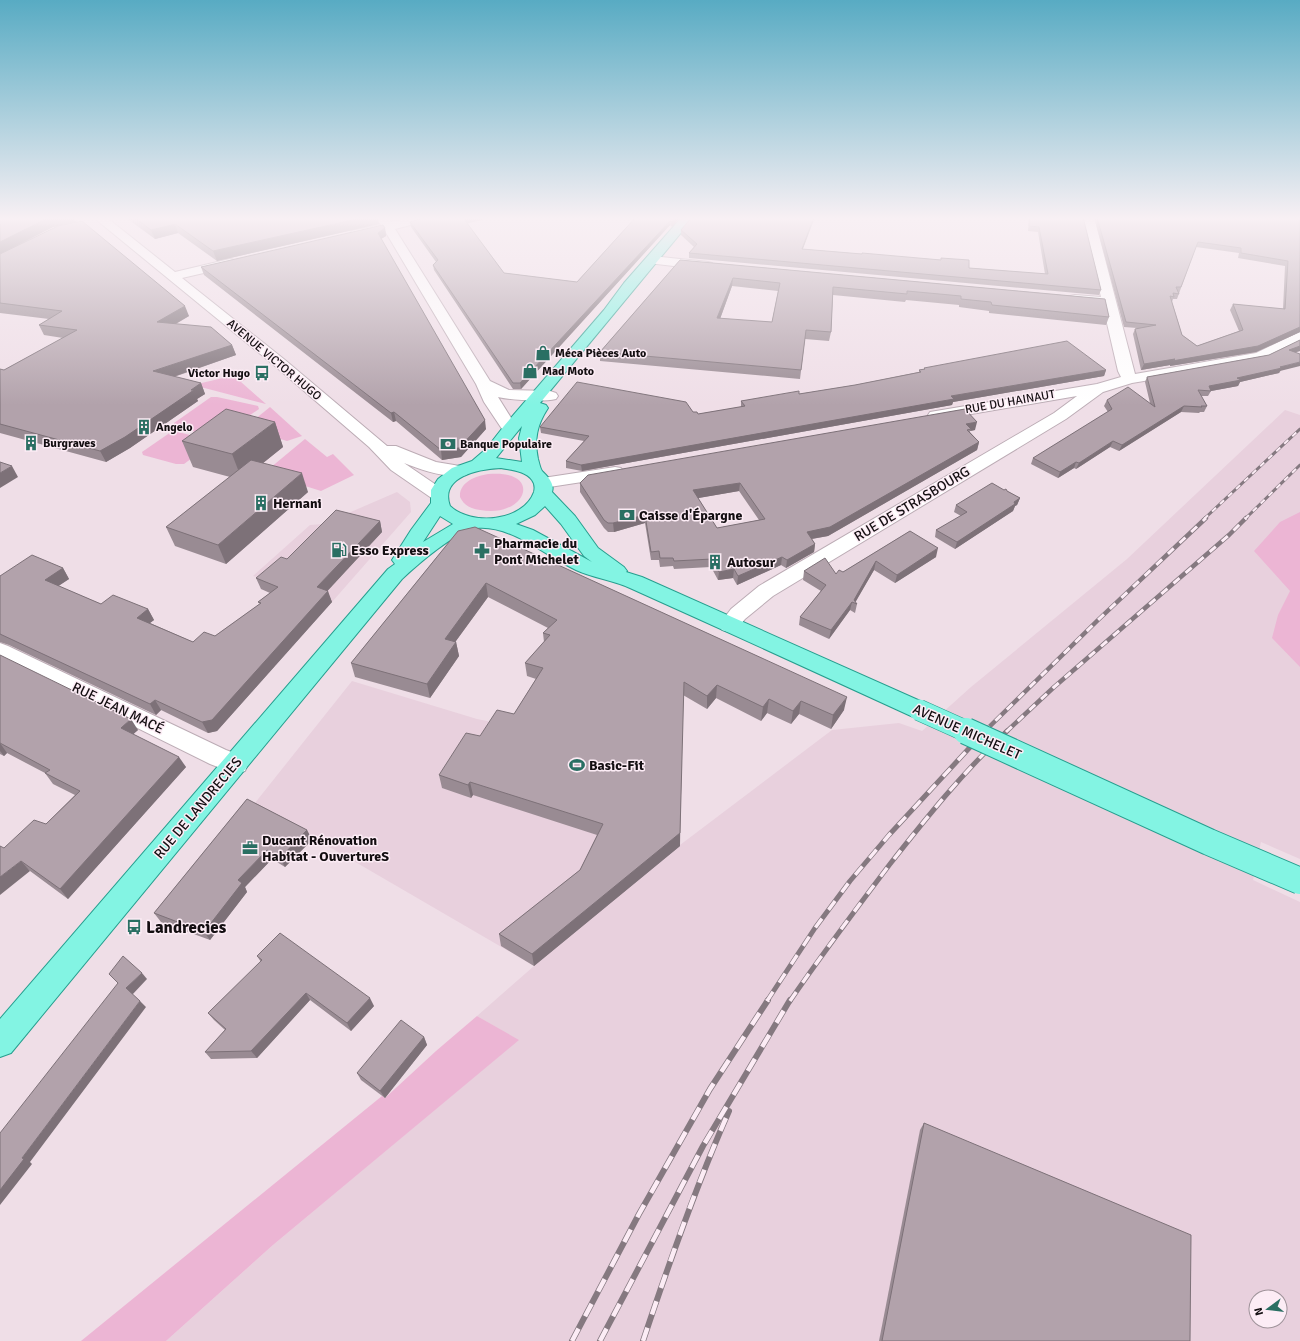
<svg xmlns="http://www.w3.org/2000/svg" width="1300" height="1341" font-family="Signika,sans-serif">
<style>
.built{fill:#e8d0dd;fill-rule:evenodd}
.green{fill:#ecb5d4}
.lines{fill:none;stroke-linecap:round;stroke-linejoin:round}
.minor-casing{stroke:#bcacb5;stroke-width:2}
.major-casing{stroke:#269e8e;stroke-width:2}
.minor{fill:#fff;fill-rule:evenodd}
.major{fill:#83f4e3;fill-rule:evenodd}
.rail-far3-casing{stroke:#857980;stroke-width:3}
.rail-far2-casing{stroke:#857980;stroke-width:4.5}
.rail-far1-casing{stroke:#857980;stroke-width:5}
.rail-casing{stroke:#857980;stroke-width:6}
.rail-far3{stroke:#fcecf5;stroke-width:2;stroke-dasharray:5.5;stroke-linecap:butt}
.rail-far2{stroke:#fcecf5;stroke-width:3;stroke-dasharray:8;stroke-linecap:butt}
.rail-far1{stroke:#fcecf5;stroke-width:3.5;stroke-dasharray:11;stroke-linecap:butt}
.rail{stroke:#fcecf5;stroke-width:4.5;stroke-dasharray:14;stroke-linecap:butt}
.major-bridge-far1-casing{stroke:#269e8e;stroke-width:22;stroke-linecap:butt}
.major-bridge-casing{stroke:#269e8e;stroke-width:28;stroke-linecap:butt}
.major-bridge-far1{stroke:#83f4e3;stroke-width:21}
.major-bridge{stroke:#83f4e3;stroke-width:26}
.wall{fill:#998b93;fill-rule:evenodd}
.shaded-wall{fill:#7d7178}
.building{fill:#b2a2ab;stroke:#7d7178;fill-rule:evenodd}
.labels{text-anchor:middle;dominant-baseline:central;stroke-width:3;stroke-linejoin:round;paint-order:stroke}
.far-poi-label{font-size:12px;font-weight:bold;fill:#130e11;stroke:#fcecf5;text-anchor:start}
.far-street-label{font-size:12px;fill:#130e11;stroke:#fcecf5}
.poi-label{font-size:14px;font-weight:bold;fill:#130e11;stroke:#fcecf5;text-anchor:start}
.street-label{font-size:14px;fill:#130e11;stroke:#fcecf5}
.near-poi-label{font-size:17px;font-weight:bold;fill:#130e11;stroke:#fcecf5;text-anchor:start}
</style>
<rect width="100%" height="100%" fill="#efdee7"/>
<g class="built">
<path d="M1285,410L1300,415V859L1261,842L1253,880L1300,902V1341H166L273,1245L518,1040L477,1016L534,966L333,849L251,808L352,681L477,719L516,727L551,648L680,845L832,730L899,723L922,731L971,687L1127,559ZM1256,1297H1280V1321H1256Z"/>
<polygon points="397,492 410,502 411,512 332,602 253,576 310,525 323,524"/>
</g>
<g class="green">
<polygon points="240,374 246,379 241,382 266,404 193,385"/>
<polygon points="211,397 217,397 258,406 259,409 221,435 214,436 174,427 174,423"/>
<polygon points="270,407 302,436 287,441 244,428"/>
<polygon points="171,432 178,432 210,440 211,444 184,464 176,464 143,455 142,452"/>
<polygon points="305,439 327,457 333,454 354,475 321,491 264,473"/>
<path d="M488,474C545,469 526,519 480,510C472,509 464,506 460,497C459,482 476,476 488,474Z"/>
<polygon points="1300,512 1300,667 1272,638 1278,615 1290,591 1254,551 1280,522"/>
<polygon points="477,1016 519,1040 273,1245 166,1341 81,1341 382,1096 385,1098 436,1051"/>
</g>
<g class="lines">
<defs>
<g id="minor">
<path d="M93,217H106L175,272L230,259L234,260L236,263L234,266L182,278L285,360L387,446H396L436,462L466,467L469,471L466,475C447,479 422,470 404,463L445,491L448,495L445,499L439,500L433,499L391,470L369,447L275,366Z"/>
<path d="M376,217H388L391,222L414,217H436L434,219L395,229L490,381L509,390L550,391L556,393L558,396L556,399C543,402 510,400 498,397L518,429L516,432L510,434L504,432L484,402L476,384L385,231L356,238L352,237L350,234L352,231L381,225Z"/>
<polygon points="1082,217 1094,217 1135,374 1256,353 1300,332 1300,342 1266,359 1245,364 1132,383 1103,392 1066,419 773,596 745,619 736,630 729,632 722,630 719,625 731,609 759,586 1054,413 1077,396 936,420 930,418 928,415 930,412 1097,384 1121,377 1118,371 1103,306 1070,302 1068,299 1070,296 1075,295 1101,297"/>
<polygon points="652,256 708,262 712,263 714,266 712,269 708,270 648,263 646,260 648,257"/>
<polygon points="615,467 621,468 624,472 621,476 543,488 537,487 534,483 537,479 543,478"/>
<polygon points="0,643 8,646 226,750 245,757 248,764 245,771 236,774 210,764 0,660"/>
</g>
<path id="major" d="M682,217H694L540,403L546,405L548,408C537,425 534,439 538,459C539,462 540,468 542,471C547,476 555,483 552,492L575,516L598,548L624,567L627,571L626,572L642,577L927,704L930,710L927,716L919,719L911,716C817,673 724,630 630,588C613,580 593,578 576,570C545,556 512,525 477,528C457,530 417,565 402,579L11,1053L0,1057V1019L388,569L395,564L392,560L411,530L431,503V490L438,479L452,468L472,461L486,449L504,426L604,310L624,283ZM522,426L519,438L522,462L496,458ZM501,468C511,470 526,471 532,480C535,484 535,488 534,492C523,522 471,526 450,506C439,476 480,469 501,468ZM545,506L561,524L584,556L592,562L533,530L516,524L535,515ZM440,516L453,524L423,542Z"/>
</defs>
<use href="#minor" class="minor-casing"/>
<use href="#major" class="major-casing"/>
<use href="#minor" class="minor"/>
<use href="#major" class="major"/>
<defs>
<g id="rail-far3">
<polyline points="1204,519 1300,429"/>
<polyline points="1245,519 1300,465"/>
</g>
<g id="rail-far2">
<polyline points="984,732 1098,620 1206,518"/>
<polyline points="1006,732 1053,688 1229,535 1246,518"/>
</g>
<g id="rail-far1">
<polyline points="767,1001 815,928 850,881 889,835 985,731"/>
<path d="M790,1001C822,954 856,909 890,864C927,817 963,772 1007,731"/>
</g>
<g id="rail">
<polyline points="572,1341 639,1214 710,1089 768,1000"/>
<polyline points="600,1341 703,1146 790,1000"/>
<path d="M643,1341C669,1263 696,1186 729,1111"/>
</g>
</defs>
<use href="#rail-far3" class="rail-far3-casing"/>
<use href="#rail-far2" class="rail-far2-casing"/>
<use href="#rail-far1" class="rail-far1-casing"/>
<use href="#rail" class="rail-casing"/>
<use href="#rail-far3" class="rail-far3"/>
<use href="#rail-far2" class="rail-far2"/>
<use href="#rail-far1" class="rail-far1"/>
<use href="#rail" class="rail"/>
<defs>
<polyline id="major-bridge-far1" points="919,710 968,732"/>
<polyline id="major-bridge" points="966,731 1209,842 1300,881"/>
</defs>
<use href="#major-bridge-far1" class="major-bridge-far1-casing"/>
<use href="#major-bridge" class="major-bridge-casing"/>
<use href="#major-bridge-far1" class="major-bridge-far1"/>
<use href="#major-bridge" class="major-bridge"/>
</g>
<g class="wall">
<path d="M0,217H75L74,219L76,222L189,316L176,324L232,345L236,355L174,377L201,383L205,394L197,399L198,401L130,448L106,462L0,433V369L4,370L63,338L44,335L39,325L49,319L0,313ZM73,223L3,253L53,227Z"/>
<polygon points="125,217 377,217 379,224 217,261 178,233 155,239"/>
<polygon points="636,217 680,217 672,227 670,225 521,389 513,389 434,270 433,265 436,262 411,227 410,222 467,224 504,273 577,282"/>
<polygon points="1029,217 1083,217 1101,290 1099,295 689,258 689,253 694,247 681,235 681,230 803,249 862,254 941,260 941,258 969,268 1045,274 1038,232 1028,231"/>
<path d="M1094,217H1300V332L1256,352L1170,366V365L1141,370L1133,334L1135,329L1137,328L1124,327ZM1196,247L1239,253L1238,258L1285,266L1283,309L1233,304L1230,310L1239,331L1197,346L1182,335L1172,302L1173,299H1177Z"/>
<polygon points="385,228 386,236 381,239 486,429 461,457 442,460 396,421 393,422 204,275 201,267"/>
<path d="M680,260L1105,299L1109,317L1106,325L989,313V311L959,307V305L906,300L905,302L833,295L831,332L829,341L805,339L800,379L600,361V352ZM732,286L778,291L772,322L720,319Z"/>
<polygon points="1300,340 1300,351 1295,352 1279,373 1240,382 1238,386 1211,391 1208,396 1201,396 1207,406 1204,412 1200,412 1199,413 1181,412 1119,451 1110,447 1076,469 1074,468 1058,478 1031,464 1033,458 1108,412 1104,406 1107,400 1150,403 1145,382 1147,377 1269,355"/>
<polygon points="924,368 1106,370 1104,376 953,402 952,405 582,471 566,468 566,461 584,441 541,433 540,427 693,412 698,414 741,407 741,401 799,394 855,385 919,372 919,370 924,369"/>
<path d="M965,409L975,430L970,431V432L979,442L977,450L828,536L812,539L815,544L814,552L786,568L781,565L737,585L733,578L718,580L711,567L674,569L673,566L660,567L659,560H651L645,523L614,532H608L604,528L580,492V483ZM739,491L759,520L717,528L698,498Z"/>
<polygon points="275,422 283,447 263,463 308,492 226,564 175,546 166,527 230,477 193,467 182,441"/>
<polygon points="1007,491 1020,498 1017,505 1015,506 1013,511 955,549 935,537 936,530 961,516 954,512 956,505"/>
<polygon points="380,521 382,532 327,591 332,602 217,731 208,733 161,710 156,715 9,645 0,642 0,576 63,568 69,579 58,586 101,604 148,609 154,620 150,623 193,642 215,636 260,604 258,602 270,593 261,589 256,578 287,559"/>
<polygon points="458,531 844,710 831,729 799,714 791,724 767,713 761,721 716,698 707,709 683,695 680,846 534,966 501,946 499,934 580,870 597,835 473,795 471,798 442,788 439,775 480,736 514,714 536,679 527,676 525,663 544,642 543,633 548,628 488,597 455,642 456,642 459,656 430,698 355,677 351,663"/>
<polygon points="910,531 936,557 895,583 874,570 855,602 857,604 855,613 850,610 829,639 799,625 800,617 821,591 803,580 804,571 836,574 843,572"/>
<polygon points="0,655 138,730 133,734 186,767 68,899 30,871 4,848 46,824 75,795 53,784 45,773 7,753 4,756 0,754"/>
<polygon points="247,799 307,830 312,840 285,867 272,859 245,887 247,892 210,940 161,922 154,913"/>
<polygon points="257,956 374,1006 351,1031 310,1000 257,1058 211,1059 205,1052 225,1030 214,1020 208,1013 261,962"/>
<polygon points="424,1037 427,1045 385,1098 361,1080 357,1073"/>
<polygon points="924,1123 1190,1341 879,1341 920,1130"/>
</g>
<g class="shaded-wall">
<polygon points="49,217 75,217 74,219 76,222 53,227 0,254 0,242"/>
<polygon points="366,217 377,217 379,224 217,261 213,251"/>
<polygon points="473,217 495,217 465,224 464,219"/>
<polygon points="676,217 680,217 672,227 672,222"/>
<polygon points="814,217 815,217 801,254 802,249"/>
<polygon points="670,221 670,225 521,389 520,383"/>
<polygon points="175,224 178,233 155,239 151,230"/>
<polygon points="385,228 386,236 379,240 378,233"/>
<polygon points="733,278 732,286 717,327 717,318"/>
<polygon points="185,306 189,316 161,332 157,322"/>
<polygon points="1300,327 1300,332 1256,352 1170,366 1170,365 1141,370 1144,364"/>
<polygon points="232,345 236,355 158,382 153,371"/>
<polygon points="1300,346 1300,351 1286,355 1289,350"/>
<polygon points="1300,362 1300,366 1280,371 1279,373 1240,382 1238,386 1211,391 1209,386 1237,378"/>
<polygon points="1106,370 1104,376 953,402 952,405 582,471 581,465 951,396"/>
<polygon points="201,383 205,394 197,399 198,401 130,448 106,462 100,451"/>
<polygon points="1184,406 1181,412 1119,451 1122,445"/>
<polygon points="394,412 396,421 393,422 391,413"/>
<polygon points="485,420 486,429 461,457 442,460 441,450"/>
<polygon points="275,422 283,447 242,480 232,454"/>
<polygon points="977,422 975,430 970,431 971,429 966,424"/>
<polygon points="1113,441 1110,447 1076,469 1079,463"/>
<polygon points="979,442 977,450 828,536 805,540 807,532"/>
<polygon points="1076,462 1074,468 1058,478 1060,472"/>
<polygon points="12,466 18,477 0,488 0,473"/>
<polygon points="302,473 308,492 226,564 218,545"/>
<polygon points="740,483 739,491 693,499 693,490"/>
<polygon points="1020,498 1017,505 1015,506 1013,511 955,549 957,542"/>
<polygon points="645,515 645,523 614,532 613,523"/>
<polygon points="380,521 382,532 321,598 317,587"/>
<polygon points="815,544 814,552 786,568 787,560"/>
<polygon points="938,548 936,557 895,583 897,575"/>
<polygon points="782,557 781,565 737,585 738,576"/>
<polygon points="876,561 874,570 855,603 854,600"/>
<polygon points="63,568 69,579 51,591 45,580"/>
<polygon points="734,569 733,578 718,580 719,572"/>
<polygon points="486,583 488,597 448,652 445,639"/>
<polygon points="328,591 332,602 217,731 208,733 202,722"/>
<polygon points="852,602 850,610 829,639 831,630"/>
<polygon points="148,609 154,620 143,628 137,618"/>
<polygon points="456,642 459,656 430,698 427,684"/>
<polygon points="717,685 716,698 707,709 707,696"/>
<polygon points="847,697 844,710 831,729 833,715"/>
<polygon points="769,699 767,713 761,721 763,707"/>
<polygon points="155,700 161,710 156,715 150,704"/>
<polygon points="801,701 799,714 791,724 793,711"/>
<polygon points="131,719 138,730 128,739 121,728"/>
<polygon points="0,743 7,753 4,756 0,751"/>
<polygon points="179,757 186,767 68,899 60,889"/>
<polygon points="470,782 473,795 471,798 468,785"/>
<polygon points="307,830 312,840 285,867 280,858"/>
<polygon points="680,833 680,846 534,966 532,954"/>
<polygon points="267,850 272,859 245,887 247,892 210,940 204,932 238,880"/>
<polygon points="21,861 30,871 0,895 0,877"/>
<polygon points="142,973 147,979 132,995 126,988"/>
<polygon points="306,993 310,1000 257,1058 251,1051"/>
<polygon points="370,998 374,1006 351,1031 347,1023"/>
<polygon points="140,1001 146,1007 30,1162 32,1164 0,1205 0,1190 22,1158"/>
<polygon points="424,1037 427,1045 385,1098 380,1091"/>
</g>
<g class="building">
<polygon points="0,217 50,217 0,242"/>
<polygon points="134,217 366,217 213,251 175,224 151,230"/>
<polygon points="427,217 473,217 464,219 504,273 577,282 636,217 676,217 672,222 670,221 520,383 513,383 433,265 438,260 410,222"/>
<polygon points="692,217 814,217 802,249 862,254 862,253 941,260 941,258 969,260 969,268 1048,274 1039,227 1029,226 1030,217 1083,217 1101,290 689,253 697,244 681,230"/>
<path d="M1097,217H1300V327L1258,346L1172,361L1175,359L1144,364L1135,329L1156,325L1126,322ZM1198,242L1241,248V253L1288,261L1285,309L1233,304L1243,330L1197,346L1182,335L1170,296L1174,297L1173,293L1179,294L1176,287H1181Z"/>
<polygon points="82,221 185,306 157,322 211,327 232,345 153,371 201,383 191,390 194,390 125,437 100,451 0,424 0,369 4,370 77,330 39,325 62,311 0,303 0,254 58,226"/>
<polygon points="383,225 385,228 378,233 485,420 459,448 441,450 394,412 391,413 201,267"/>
<path d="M680,260L1105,299L1109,317L992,305L991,302L961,299V296L907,291V294L833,287L831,332L806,330L801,370L600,352ZM733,278L780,283L772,322L717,318Z"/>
<polygon points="1300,340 1300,346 1289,350 1300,354 1300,362 1280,367 1282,368 1237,378 1241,380 1209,386 1211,391 1198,390 1207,406 1201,406 1202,407 1184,406 1122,445 1113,441 1079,463 1076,462 1060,472 1033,458 1112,409 1107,400 1128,387 1155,407 1147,377 1269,355"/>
<polygon points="1067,341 1106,370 951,396 954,399 581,465 566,461 589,436 540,427 577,382 686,402 693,412 697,412 698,414 745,406 741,401 799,391 799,394 855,385 921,372 919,370 925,369 924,368"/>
<polygon points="226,409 275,422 232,454 182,441"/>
<path d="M965,409L977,422L966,424L971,429L967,430L979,442L830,527L807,532L815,544L787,560L782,557L738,576L734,569L719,572L712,559L674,561L673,558H660L659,551L651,552L645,515L613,523H608L604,520L580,483L588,475ZM740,483L765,519L717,528L693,490Z"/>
<polygon points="251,460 302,473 218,545 166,527"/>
<polygon points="0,462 12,466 0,473"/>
<polygon points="992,483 1004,490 1006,489 1007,491 1020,498 1014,502 1015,504 957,542 936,530 967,512 956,505"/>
<polygon points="336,510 380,521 317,587 328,591 212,720 202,722 155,700 150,704 0,634 0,576 32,555 63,568 45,580 101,604 113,595 148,609 137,618 193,642 204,632 215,636 261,603 258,602 278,587 256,578 281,557 287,559"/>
<polygon points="475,527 847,697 833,715 801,701 793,711 769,699 763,707 717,685 707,696 684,682 680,833 532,954 499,934 580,870 603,824 470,782 468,785 439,775 466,733 480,736 497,710 514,714 543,668 525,663 550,635 543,633 557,620 486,583 445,639 456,642 427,684 351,663 458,531"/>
<polygon points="910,531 938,548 897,575 876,561 854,600 857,604 852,602 831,630 800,617 826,585 804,571 825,558 836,574 839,570 843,572"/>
<polygon points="0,655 131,719 121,728 179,757 60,889 21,861 0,877 0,846 4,848 34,820 46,824 80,791 45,773 50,770 0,743"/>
<polygon points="247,799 307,830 280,858 267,850 238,880 242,883 204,932 154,913"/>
<polygon points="280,933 370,998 347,1023 306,993 251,1051 205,1052 226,1029 208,1013 262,960 257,956"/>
<polygon points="123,956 142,973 126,988 140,1001 22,1158 24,1159 0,1190 0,1133 118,983 109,974"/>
<polygon points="401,1020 424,1037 380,1091 357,1073"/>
<polygon points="924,1123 1191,1235 1190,1341 882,1341"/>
</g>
<linearGradient id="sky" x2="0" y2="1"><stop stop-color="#58abc3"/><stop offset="0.54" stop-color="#f8f0f4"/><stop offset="1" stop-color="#f8f0f4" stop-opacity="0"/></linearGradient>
<rect width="1300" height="405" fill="url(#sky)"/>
<defs>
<symbol id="shop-bare" viewBox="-9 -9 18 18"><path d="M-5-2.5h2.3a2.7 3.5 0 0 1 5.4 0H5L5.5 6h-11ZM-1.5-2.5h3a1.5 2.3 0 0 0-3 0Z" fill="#2a6f63" stroke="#fcecf5" stroke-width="2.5" paint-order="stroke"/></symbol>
<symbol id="bus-bare" viewBox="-9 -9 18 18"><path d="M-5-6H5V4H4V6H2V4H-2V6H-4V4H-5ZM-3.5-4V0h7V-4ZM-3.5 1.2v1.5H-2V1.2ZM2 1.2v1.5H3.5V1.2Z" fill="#2a6f63" stroke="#fcecf5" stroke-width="2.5" paint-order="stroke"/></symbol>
<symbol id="building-bare" viewBox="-9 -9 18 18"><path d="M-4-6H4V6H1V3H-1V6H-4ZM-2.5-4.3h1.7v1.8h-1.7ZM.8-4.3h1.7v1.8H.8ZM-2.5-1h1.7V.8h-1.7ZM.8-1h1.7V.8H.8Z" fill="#2a6f63" stroke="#fcecf5" stroke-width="2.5" paint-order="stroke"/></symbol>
<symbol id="bank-bare" viewBox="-9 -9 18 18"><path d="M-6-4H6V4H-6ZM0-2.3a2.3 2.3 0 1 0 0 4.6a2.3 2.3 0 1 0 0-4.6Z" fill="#2a6f63" stroke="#fcecf5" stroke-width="2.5" paint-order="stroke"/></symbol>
<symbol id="fuel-bare" viewBox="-9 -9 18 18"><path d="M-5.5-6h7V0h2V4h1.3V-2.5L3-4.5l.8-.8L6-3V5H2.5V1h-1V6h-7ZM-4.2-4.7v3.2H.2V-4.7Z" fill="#2a6f63" stroke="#fcecf5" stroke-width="2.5" paint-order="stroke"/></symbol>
<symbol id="pharmacy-bare" viewBox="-9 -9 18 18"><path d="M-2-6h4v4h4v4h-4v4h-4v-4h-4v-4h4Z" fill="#2a6f63" stroke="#fcecf5" stroke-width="2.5" paint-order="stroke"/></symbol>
<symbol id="stadium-bare" viewBox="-9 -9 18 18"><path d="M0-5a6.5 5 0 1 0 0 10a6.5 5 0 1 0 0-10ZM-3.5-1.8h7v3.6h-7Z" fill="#2a6f63" stroke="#fcecf5" stroke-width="2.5" paint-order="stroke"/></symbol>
<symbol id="office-bare" viewBox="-9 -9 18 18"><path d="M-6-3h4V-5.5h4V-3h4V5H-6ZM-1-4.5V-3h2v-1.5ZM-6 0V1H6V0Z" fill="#2a6f63" stroke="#fcecf5" stroke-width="2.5" paint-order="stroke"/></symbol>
</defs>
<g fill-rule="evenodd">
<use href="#shop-bare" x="532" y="342" width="22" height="22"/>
<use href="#shop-bare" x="519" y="360" width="22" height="22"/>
<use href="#bus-bare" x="251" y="362" width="22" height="22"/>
<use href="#building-bare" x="133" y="416" width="22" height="22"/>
<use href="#building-bare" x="20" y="432" width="22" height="22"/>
<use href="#bank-bare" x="437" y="433" width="22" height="22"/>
<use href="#building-bare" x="250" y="492" width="22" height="22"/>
<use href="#bank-bare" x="616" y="504" width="22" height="22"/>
<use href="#fuel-bare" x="328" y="539" width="22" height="22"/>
<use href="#pharmacy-bare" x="471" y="540" width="22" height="22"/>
<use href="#building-bare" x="704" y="551" width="22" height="22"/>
<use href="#stadium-bare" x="566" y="754" width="22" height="22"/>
<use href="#office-bare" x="239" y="837" width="22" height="22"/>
<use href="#bus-bare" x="123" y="916" width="22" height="22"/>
</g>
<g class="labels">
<g class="far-poi-label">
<text x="555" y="353">Méca Pièces Auto</text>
<text x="542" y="371">Mad Moto</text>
<text x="250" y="373" text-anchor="end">Victor Hugo</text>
<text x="156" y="427">Angelo</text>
<text x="43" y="443">Burgraves</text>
<text x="460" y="444">Banque Populaire</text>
</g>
<g class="far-street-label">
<text transform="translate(274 360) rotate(40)">AVENUE VICTOR HUGO</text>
<text transform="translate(1010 402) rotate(-10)">RUE DU HAINAUT</text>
</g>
<g class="poi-label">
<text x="273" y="503">Hernani</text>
<text x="639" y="515">Caisse d'Épargne</text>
<text x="494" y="543">Pharmacie du<tspan x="494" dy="16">Pont Michelet</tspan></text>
<text x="351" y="550">Esso Express</text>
<text x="727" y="562">Autosur</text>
<text x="589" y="765">Basic-Fit</text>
<text x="262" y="840">Ducant Rénovation<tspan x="262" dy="16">Habitat - OuvertureS</tspan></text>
</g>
<g class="street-label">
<text transform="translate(912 504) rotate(-31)">RUE DE STRASBOURG</text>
<text transform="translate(118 708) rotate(26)">RUE JEAN MACÉ</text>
<text transform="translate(967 732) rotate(24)">AVENUE MICHELET</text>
<text transform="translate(198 808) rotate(-50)">RUE DE LANDRECIES</text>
</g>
<g class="near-poi-label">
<text x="146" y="927">Landrecies</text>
</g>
</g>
<g transform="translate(1268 1309) rotate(255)"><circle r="19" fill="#fcecf5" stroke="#9f939a"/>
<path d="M0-3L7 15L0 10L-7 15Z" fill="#2a6f63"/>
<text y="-6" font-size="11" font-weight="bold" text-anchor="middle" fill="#130e11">N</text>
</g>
</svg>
